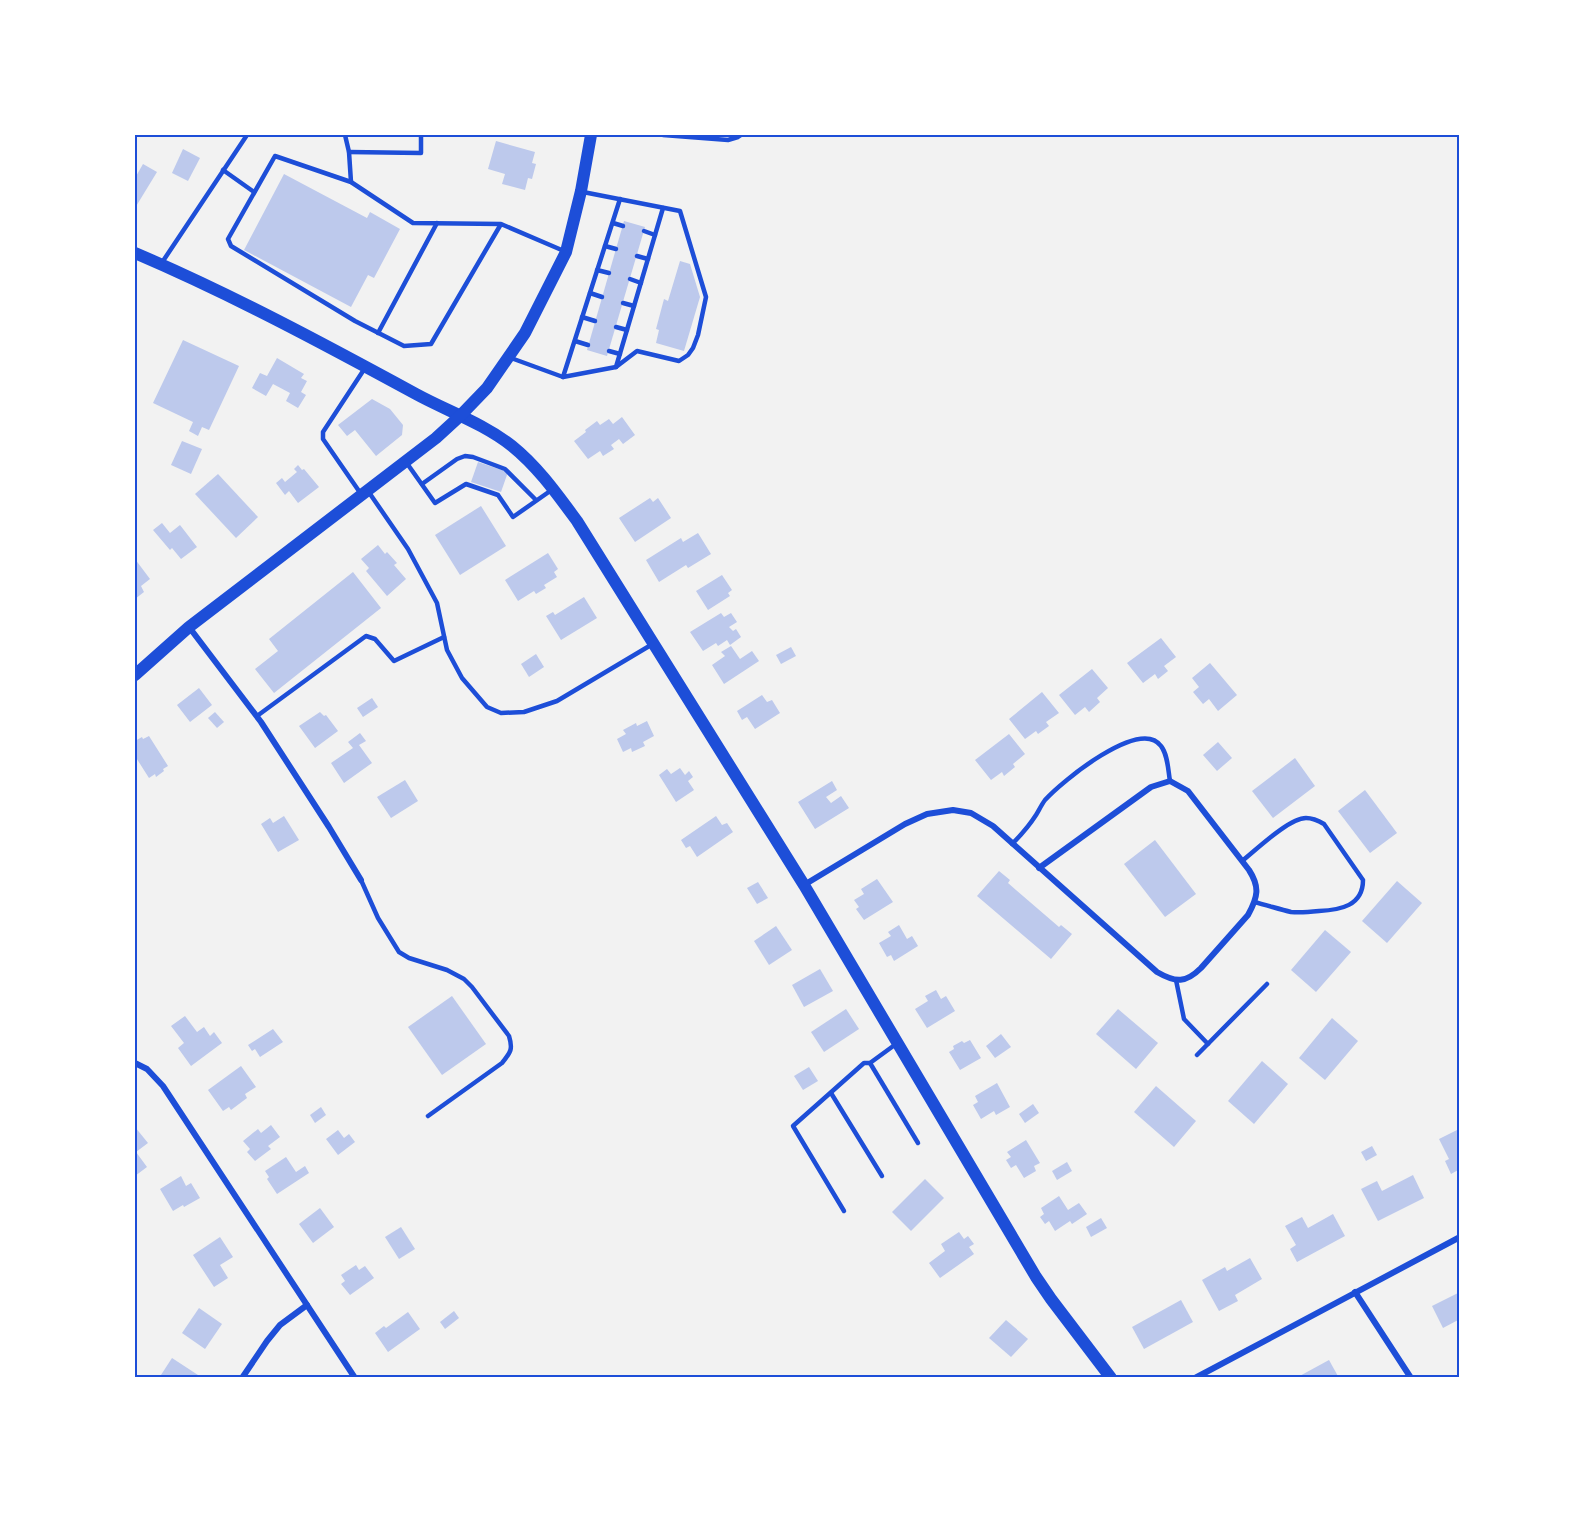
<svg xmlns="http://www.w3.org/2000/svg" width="1595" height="1513" font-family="'Golos Text',sans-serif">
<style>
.building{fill:#bdc9ec}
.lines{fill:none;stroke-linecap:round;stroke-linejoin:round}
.service{stroke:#1d4ed8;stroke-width:4.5}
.minor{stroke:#1d4ed8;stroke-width:6}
.secondary{stroke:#1d4ed8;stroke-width:12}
.neatline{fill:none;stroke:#1d4ed8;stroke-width:2}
</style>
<rect width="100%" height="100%" fill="#f2f2f2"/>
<g class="building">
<polygon points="496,141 535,152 532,163 536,164 532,179 528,178 525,190 502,184 505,174 488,169"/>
<polygon points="183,149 200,158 188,181 172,173"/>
<polygon points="143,164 157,172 135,208 135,178"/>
<polygon points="284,174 367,218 370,212 400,229 374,278 368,275 351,307 244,250"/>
<polygon points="624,221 645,227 607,356 587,350"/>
<polygon points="680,261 690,264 700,297 684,351 656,343 659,330 656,329 664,299 668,301"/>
<polygon points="183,340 239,366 209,430 202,427 198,436 189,431 193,422 153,403"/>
<polygon points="277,358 304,374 301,378 307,381 301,392 306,395 298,408 286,401 290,393 273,384 266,396 252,388 260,373 267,376"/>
<polygon points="372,399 390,409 403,425 402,435 376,456 355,430 347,436 338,425"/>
<polygon points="622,417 635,435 623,444 619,439 611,445 614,449 603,456 600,451 588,459 574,441 586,432 585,430 597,421 600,425 609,419 613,424"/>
<polygon points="182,441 202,449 191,474 171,465"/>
<polygon points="478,462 508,472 501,492 471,482"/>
<polygon points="298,465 302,470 304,469 319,487 298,503 289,491 285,495 276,483 282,478 285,482 297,472 294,469"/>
<polygon points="218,474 258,517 236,538 195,494"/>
<polygon points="650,498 653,502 658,498 671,518 635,542 619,518"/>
<polygon points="481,506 506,546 460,575 435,535"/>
<polygon points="162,523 170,533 180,525 197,547 181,559 172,548 170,550 153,530"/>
<polygon points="698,533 711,554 688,568 686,565 659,582 646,560 681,538 683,542"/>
<polygon points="378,545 385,554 387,552 397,563 394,565 406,579 387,596 366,571 369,568 361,559"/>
<polygon points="548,553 558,569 554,572 557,577 544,585 546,588 536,594 534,591 518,601 505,580"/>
<polygon points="135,559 150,579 141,586 144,592 135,599"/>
<polygon points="353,572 381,608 274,693 255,669 278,651 269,639"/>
<polygon points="722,575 732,590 728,593 730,596 708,610 696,591"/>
<polygon points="584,597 597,618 561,640 546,616 553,612 555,615"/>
<polygon points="721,613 724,617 731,613 737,622 729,627 733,631 736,629 741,637 730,645 727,640 718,646 716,643 703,651 690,632"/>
<polygon points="1161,638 1176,657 1164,666 1168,671 1158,679 1155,674 1143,683 1127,663"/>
<polygon points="731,646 740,659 752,651 759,661 724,684 712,665 725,656 721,652"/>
<polygon points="791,647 796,656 781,664 776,655"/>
<polygon points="536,654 544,667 529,677 521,664"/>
<polygon points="1210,663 1237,695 1218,711 1209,699 1203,704 1193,692 1199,687 1192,678"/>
<polygon points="1092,669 1108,688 1097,698 1100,702 1089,712 1085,707 1075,715 1059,695"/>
<polygon points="199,688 212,705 190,722 177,705"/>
<polygon points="1042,692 1059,713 1046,722 1049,726 1038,734 1036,731 1025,739 1009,719"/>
<polygon points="762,695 767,702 772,700 780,713 755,729 747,717 742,720 737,711"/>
<polygon points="372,698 378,707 363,717 357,708"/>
<polygon points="215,712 224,722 217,728 208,718"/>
<polygon points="320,712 324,716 326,715 338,731 315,748 299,726"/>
<polygon points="647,721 654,736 643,742 645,746 632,752 631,748 623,752 617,739 626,734 623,730 636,723 637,726"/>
<polygon points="360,733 366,741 359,745 372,763 344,783 331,763 353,748 348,742"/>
<polygon points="1009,734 1025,754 1013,764 1015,767 1004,776 1002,772 991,780 975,760"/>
<polygon points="149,736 168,766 163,769 164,771 156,777 155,774 149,778 135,756 135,741 142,737 143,739"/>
<polygon points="1218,742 1232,758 1217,771 1203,755"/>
<polygon points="1295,758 1315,786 1273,818 1252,791"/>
<polygon points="680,768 685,775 689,771 693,777 688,781 694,790 676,802 659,775 667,769 671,774"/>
<polygon points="405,780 418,801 391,818 377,797"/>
<polygon points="832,781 837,790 826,797 831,803 841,796 849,808 815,829 798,802"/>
<polygon points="1365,790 1397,833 1370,853 1338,811"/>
<polygon points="284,816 299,840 278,852 261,824 270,818 273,823"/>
<polygon points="716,816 722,825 727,823 733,832 697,857 690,846 686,848 681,840"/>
<polygon points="1155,840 1196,894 1165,917 1124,864"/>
<polygon points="999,871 1010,880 1008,883 1059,927 1061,925 1072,934 1051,959 977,896"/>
<polygon points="877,879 893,902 864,920 856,909 859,907 854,900 864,894 861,889"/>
<polygon points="1397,881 1422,903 1387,943 1362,921"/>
<polygon points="758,882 768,898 757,904 747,888"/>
<polygon points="899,925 907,939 912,936 918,946 894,961 891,955 887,957 879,943 891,936 888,932"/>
<polygon points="776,926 792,950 769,965 754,941"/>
<polygon points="1325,930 1351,952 1316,992 1291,970"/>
<polygon points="820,969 833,991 804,1007 792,985"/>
<polygon points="936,990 941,999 946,996 955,1011 927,1028 915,1009 928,1001 925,996"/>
<polygon points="452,996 486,1044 442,1075 408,1027"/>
<polygon points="846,1009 859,1029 824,1052 811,1032"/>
<polygon points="1118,1009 1158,1043 1136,1069 1096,1034"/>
<polygon points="185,1016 197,1032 204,1027 210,1036 214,1032 222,1043 191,1066 178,1048 184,1043 171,1026"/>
<polygon points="1332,1018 1358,1041 1325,1080 1299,1058"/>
<polygon points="273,1029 283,1042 260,1057 255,1049 252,1051 248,1045"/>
<polygon points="1001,1034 1011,1047 995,1058 986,1046"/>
<polygon points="970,1040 981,1058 960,1070 949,1052 954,1049 953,1046 962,1041 964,1043"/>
<polygon points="1262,1061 1288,1084 1254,1124 1228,1101"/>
<polygon points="241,1066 256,1087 245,1094 247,1098 231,1110 229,1107 223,1111 208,1090"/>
<polygon points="809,1067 818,1081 803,1090 794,1076"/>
<polygon points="997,1083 1010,1107 996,1115 994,1111 981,1119 973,1105 978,1102 975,1096"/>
<polygon points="1156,1086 1196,1121 1174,1147 1134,1112"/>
<polygon points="1033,1104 1039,1113 1025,1123 1019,1114"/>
<polygon points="321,1107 326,1115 315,1123 310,1115"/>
<polygon points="271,1125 280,1137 268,1146 271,1149 255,1161 247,1152 250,1149 243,1141 258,1129 261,1133"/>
<polygon points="135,1127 148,1143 136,1152 147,1167 135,1176"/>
<polygon points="1459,1129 1460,1169 1451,1174 1445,1161 1449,1159 1439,1139"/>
<polygon points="338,1130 344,1138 349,1134 355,1142 338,1155 326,1139"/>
<polygon points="1026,1140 1040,1163 1034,1166 1036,1171 1024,1178 1016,1165 1011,1168 1006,1160 1011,1157 1007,1152"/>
<polygon points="1372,1146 1377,1155 1366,1161 1361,1152"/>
<polygon points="286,1157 296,1172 305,1166 309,1173 277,1194 267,1179 269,1177 265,1171"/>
<polygon points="1067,1162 1072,1171 1057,1180 1052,1171"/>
<polygon points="1413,1175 1424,1198 1378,1221 1361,1189 1377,1181 1382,1191"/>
<polygon points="181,1176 186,1186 191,1183 200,1198 184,1207 183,1205 173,1211 160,1189"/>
<polygon points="925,1179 944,1198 911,1231 892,1212"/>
<polygon points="1059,1196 1068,1210 1079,1203 1087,1214 1072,1224 1070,1221 1055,1231 1049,1221 1045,1224 1040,1217 1044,1214 1041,1208"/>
<polygon points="320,1208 334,1227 313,1243 299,1224"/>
<polygon points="1333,1214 1345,1236 1297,1262 1290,1249 1296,1245 1285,1226 1302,1217 1308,1228"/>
<polygon points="1101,1218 1107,1228 1091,1237 1086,1227"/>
<polygon points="401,1227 415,1249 399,1259 385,1237"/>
<polygon points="959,1232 964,1239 968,1236 974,1244 969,1247 974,1254 940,1278 929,1263 945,1251 941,1244"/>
<polygon points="220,1237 233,1257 220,1265 228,1278 214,1287 193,1255"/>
<polygon points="1250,1258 1262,1279 1235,1295 1238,1301 1219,1311 1202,1280 1225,1267 1227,1271"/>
<polygon points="356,1265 359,1270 365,1266 374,1278 350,1295 341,1284 345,1281 341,1275"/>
<polygon points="1460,1292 1460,1319 1443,1328 1432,1306"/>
<polygon points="1181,1300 1193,1322 1144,1349 1132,1327"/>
<polygon points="199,1308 222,1324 205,1349 182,1333"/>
<polygon points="454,1311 459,1318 445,1329 440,1322"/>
<polygon points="408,1312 420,1329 388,1352 375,1333 384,1326 386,1328"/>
<polygon points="1006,1320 1028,1339 1011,1357 989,1338"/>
<polygon points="172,1358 198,1375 196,1378 159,1378"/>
<polygon points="1329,1360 1339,1378 1296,1378"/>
</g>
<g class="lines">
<g class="service">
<polyline points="345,135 349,152 351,182"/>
<polyline points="663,135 728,140 738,137 741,135"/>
<polyline points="349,152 421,153 421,135"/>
<polyline points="223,170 254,192"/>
<polyline points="613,223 623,226"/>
<polyline points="501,224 431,344 404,346 355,321 231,246 228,239 275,156 351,182 413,223 501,224 564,251"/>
<polyline points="644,231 655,235"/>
<polyline points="605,246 616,249"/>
<polyline points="637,256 648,259"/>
<polyline points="161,264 247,135"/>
<polyline points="597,270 609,273"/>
<polyline points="630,279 641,283"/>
<polyline points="590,293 602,297"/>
<polyline points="623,303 634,306"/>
<polyline points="582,317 595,321"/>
<polyline points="616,327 627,330"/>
<polyline points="378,333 437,223"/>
<polyline points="575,341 588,345"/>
<polyline points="609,351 620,354"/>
<polyline points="511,358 563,377 616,367 637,351 679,361 688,355 693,348 698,335 706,297 680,211 583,192"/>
<polyline points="616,367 663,208"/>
<polyline points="563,377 620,199"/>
<polyline points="406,462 435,503 466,484 498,495 513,517 553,489"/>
<polyline points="422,484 457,459 465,456 473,457 505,469 536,500"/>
<polyline points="368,491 408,549 437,603 447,650 462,678 487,707 501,713 524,712 557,701 651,645"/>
<polyline points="361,494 323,439 323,432 365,368"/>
<polyline points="257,716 366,636 375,639 394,661 444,637"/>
<path d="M1012,844C1021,835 1029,826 1036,815C1039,810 1042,804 1045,800C1061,782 1140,717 1161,746C1168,755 1168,770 1170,781"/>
<path d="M1242,861C1256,850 1289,818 1306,818C1313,818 1319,821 1324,824L1363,880C1363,906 1340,910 1319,911C1310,912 1300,913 1291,912C1279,909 1266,905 1254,902"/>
<path d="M361,880L378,918L399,952L409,958L447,970L464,979L472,987L509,1036C513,1049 511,1052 502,1063L428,1116"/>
<polyline points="1176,980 1184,1019 1208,1044"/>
<polyline points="1197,1055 1267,984"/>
<polyline points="870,1063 918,1143"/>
<polyline points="831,1093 882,1176"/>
<polyline points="844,1211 793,1126 864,1063 870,1063 896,1044"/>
</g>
<g class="minor">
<polyline points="189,627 261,722 329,827 361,880"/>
<path d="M804,885L905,824L927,814L953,810L971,813L993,826L1157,972C1176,983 1186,983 1201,968L1248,915C1258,897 1260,887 1249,870L1188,791L1170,781L1151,787L1039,868"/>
<polyline points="135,1063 147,1069 163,1086 355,1378"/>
<polyline points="1355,1292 1411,1378"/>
<polyline points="242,1378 267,1341 280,1325 307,1305"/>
<polyline points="1195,1378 1460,1237"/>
</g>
<g class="secondary">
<path d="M135,253C231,294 324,344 416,394C447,411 483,423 512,446C538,467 557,494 577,521L804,885L1036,1277L1051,1299L1111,1378"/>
<polyline points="135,675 189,627 436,438 460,416 487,388 525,333 566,252 581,191 591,135"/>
</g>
</g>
<rect width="1595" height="1513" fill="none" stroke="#ffffff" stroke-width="273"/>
<rect x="136" y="136" width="1322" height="1240" class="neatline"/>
</svg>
